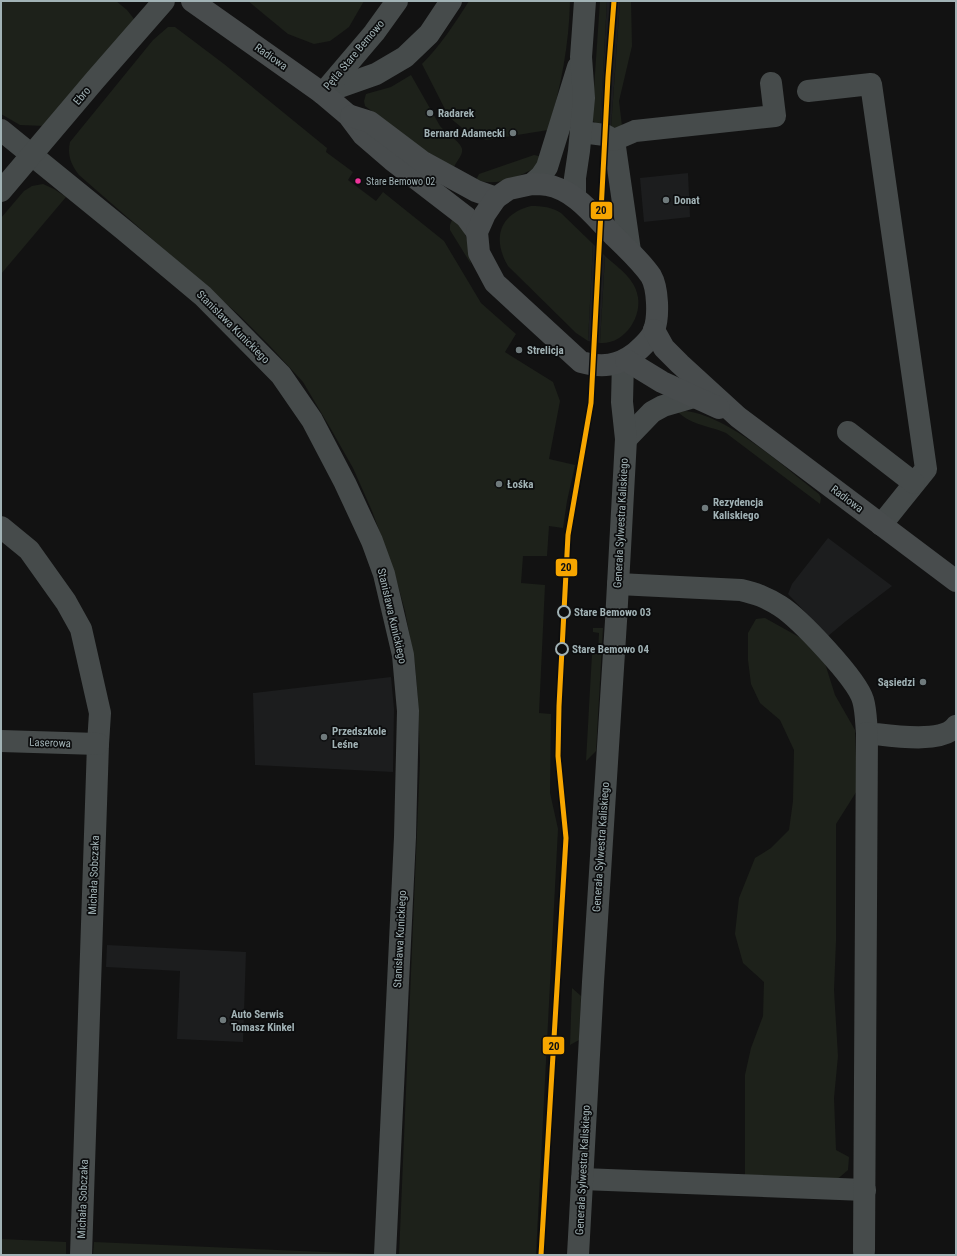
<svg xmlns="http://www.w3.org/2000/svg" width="957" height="1256" font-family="'Roboto Condensed',sans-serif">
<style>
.built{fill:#1c1d1e}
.green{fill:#1d211a}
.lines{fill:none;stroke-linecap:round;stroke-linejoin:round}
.minor{stroke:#464b4b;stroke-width:22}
.major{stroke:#484c4d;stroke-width:22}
.tram-1-casing{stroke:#0c0d0e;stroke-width:8}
.tram-1{stroke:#f7a600;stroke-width:5}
.poi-dot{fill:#6f7a7c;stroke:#0c0d0e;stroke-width:1.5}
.bus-dot{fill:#ef339a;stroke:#0c0d0e;stroke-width:1.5}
.stop-dot{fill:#0c0d0e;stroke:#a1b2b5;stroke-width:2}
.labels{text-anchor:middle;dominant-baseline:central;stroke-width:3.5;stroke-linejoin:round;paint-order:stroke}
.bus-label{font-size:10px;fill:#a1b2b5;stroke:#0c0d0e;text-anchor:start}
.street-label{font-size:11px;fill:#a1b2b5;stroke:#0c0d0e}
.poi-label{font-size:11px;font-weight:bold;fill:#a1b2b5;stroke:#0c0d0e;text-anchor:start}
.stop-label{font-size:11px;font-weight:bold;fill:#a1b2b5;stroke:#0c0d0e;text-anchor:start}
.line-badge{stroke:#0c0d0e;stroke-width:1.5}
.pale-badge-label{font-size:11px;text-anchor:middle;font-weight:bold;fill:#111}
</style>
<rect width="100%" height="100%" fill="#121212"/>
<g class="built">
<polygon points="607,1 620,1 611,128 600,127"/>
<polygon points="688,173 690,217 644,222 640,178"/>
<polygon points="593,244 605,256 600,343 588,341"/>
<polygon points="828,538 892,586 846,621 828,636 788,594 792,584"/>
<polygon points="391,677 394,709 393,772 255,765 253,693"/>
<polygon points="107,945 246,952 243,1042 177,1039 180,971 106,967"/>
</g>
<g class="green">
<polygon points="1,1 116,1 127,10 134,19 129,33 45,126 20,125 1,114"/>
<polygon points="248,1 364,1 349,27 341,33 330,41 314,44 288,34"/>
<path d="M469,1H570C569,45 561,87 548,130L486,140L467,132L449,117L422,64C441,45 455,23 469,1Z"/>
<polygon points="600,1 607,1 600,127 593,121 592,117"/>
<polygon points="620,1 631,1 632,46 619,101 622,126 615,129 611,128"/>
<path d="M168,27H175L224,64L327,148L326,152L353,172L348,180L376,201L383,192L444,241L481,303L516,334L505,352L553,382L560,401L549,459L575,465L567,501L563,528L549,526L547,556H523L521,583L545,585L539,713L551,714L550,793L558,829L536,1255H399L420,761L418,700L415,664L405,611L394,571L372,511L353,468L332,431L303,382L268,344L239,315L79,175C71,165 67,155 70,142L153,40Z"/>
<path d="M411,75L440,126C445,133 465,144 462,152C461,157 456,162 454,167L422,149L365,106L364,101L366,94L391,87Z"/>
<path d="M534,155L543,157C540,160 538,164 535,167C533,170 528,171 525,173C509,181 493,185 476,180L479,174Z"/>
<polygon points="43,184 54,189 66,197 1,274 1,218 24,191 32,186"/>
<path d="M531,206C542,206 552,207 561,213L593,244L588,341L576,333L508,266C492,239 499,214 531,206Z"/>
<path d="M453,217C456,221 460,225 463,230C469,239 468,253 471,264L450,230V225Z"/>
<path d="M605,256C616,266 633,277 637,293C644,316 624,345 600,343Z"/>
<path d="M686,411C729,416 785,468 819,494L821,498L820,504L726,433C710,426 691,425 678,412Z"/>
<polygon points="765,618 808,642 823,657 835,695 855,730 856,757 860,786 836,824 836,941 834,990 838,1056 834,1098 836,1150 849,1157 848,1170 834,1182 745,1175 745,1075 751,1048 763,1016 764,982 743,963 735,934 739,898 755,858 771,848 789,830 793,801 794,750 780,720 760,703 751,684 748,660 748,633 756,619"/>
<polygon points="593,628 603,628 596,751 586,761 592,654 598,654 599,633 593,632"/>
<polygon points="572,988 581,996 579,1040 570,1045"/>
<polygon points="1,1239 66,1242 66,1255 1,1255"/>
<polygon points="94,1242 372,1254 372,1255 93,1255"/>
</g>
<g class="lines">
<g class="minor">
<polyline points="808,91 871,84 926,469 881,525"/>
<polyline points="322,93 376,74 405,57 429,34 451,1"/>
<polyline points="323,93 374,33 397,1"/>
<polyline points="1,130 124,230 203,296 281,375 312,420 345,483 372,541 384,574 403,655 408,711 405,837 385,1255"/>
<polyline points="581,132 605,135 614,140 630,251"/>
<polyline points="614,140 635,131 775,116 771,83"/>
<polyline points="532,184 541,176 547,167 578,67"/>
<polyline points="1,191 95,80 164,1"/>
<polyline points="575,197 575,178 579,151 584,98 581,57 585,1"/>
<polyline points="848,432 914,483"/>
<polyline points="626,439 652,412 663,406 694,397"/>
<polyline points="1,527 29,550 66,602 81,629 100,713 98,744 81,1255"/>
<path d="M618,584L741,590C757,594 766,597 780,606C799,618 857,679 863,700C866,710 866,722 867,733C888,735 942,745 956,726"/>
<polyline points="1,741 98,744"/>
<polyline points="582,1179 865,1190"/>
<polyline points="864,1251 867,733"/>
<polyline points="578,1255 593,982 616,621 626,439 622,402 623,361"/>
</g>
<g class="major">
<polyline points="192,1 322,93 348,115 363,135 392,160 466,217 477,232"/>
<polyline points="351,116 370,122 423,162 476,191 496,198"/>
<path d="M532,184C537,184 543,184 547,185C575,190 593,215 612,234C625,247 640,260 651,276C658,288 659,317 654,330C652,338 642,347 635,353C618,366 602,368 581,362L495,283L479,253L477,232L485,214L496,198L509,189Z"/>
<polyline points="654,330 664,348 680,364 738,417 956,581"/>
<polyline points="626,360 662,382 719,408"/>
</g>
<defs>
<polyline id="tram-1" points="541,1255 566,838 558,756 559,706 568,535 591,403 608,77 614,1"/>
</defs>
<use href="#tram-1" class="tram-1-casing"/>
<use href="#tram-1" class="tram-1"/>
</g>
<g class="poi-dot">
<circle cx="430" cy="113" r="4"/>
<circle cx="513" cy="133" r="4"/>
<circle cx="666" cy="200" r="4"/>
<circle cx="519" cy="350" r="4"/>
<circle cx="499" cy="484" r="4"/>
<circle cx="705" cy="508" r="4"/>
<circle cx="923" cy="682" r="4"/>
<circle cx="324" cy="737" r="4"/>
<circle cx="223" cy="1020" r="4"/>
</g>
<circle class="bus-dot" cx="358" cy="181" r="3.5"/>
<g class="stop-dot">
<circle cx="564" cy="612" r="6"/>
<circle cx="562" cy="649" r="6"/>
</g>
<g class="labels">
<g class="bus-label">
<text x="366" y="181">Stare Bemowo 02</text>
</g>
<g class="street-label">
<text transform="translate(354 55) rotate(-50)">Pętla Stare Bemowo</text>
<text transform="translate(271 57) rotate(35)">Radiowa</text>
<text transform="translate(82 96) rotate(-50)">Ebro</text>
<text transform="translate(233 327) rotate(45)">Stanisława Kunickiego</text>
<text transform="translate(847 499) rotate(37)">Radiowa</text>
<text transform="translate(621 523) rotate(-87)">Generała Sylwestra Kaliskiego</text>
<text transform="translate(392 616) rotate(77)">Stanisława Kunickiego</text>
<text transform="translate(50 743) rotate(2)">Laserowa</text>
<text transform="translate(601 847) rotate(-86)">Generała Sylwestra Kaliskiego</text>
<text transform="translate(94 875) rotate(-88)">Michała Sobczaka</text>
<text transform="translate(400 939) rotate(-87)">Stanisława Kunickiego</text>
<text transform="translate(583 1170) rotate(-87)">Generała Sylwestra Kaliskiego</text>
<text transform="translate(83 1199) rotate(-88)">Michała Sobczaka</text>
</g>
<g class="poi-label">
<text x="438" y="113">Radarek</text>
<text x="505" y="133" text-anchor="end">Bernard Adamecki</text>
<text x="674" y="200">Donat</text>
<text x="527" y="350">Strelicja</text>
<text x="507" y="484">Łośka</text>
<text x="713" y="502">Rezydencja<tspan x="713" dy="13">Kaliskiego</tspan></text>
<text x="915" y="682" text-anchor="end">Sąsiedzi</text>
<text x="332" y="731">Przedszkole<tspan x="332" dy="13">Leśne</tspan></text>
<text x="231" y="1014">Auto Serwis<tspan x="231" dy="13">Tomasz Kinkel</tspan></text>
</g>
<g class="stop-label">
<text x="574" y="612">Stare Bemowo 03</text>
<text x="572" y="649">Stare Bemowo 04</text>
</g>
</g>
<g class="line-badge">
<rect x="590" y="201" width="23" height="19" rx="4" fill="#f7a600"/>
<rect x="555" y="558" width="23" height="19" rx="4" fill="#f7a600"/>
<rect x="542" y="1036" width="23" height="19" rx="4" fill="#f7a600"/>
</g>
<g class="pale-badge-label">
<text x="601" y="214">20</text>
<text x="566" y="571">20</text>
<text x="554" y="1050">20</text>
</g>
<rect width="957" height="1256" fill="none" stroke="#a1b2b5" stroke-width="4"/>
</svg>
